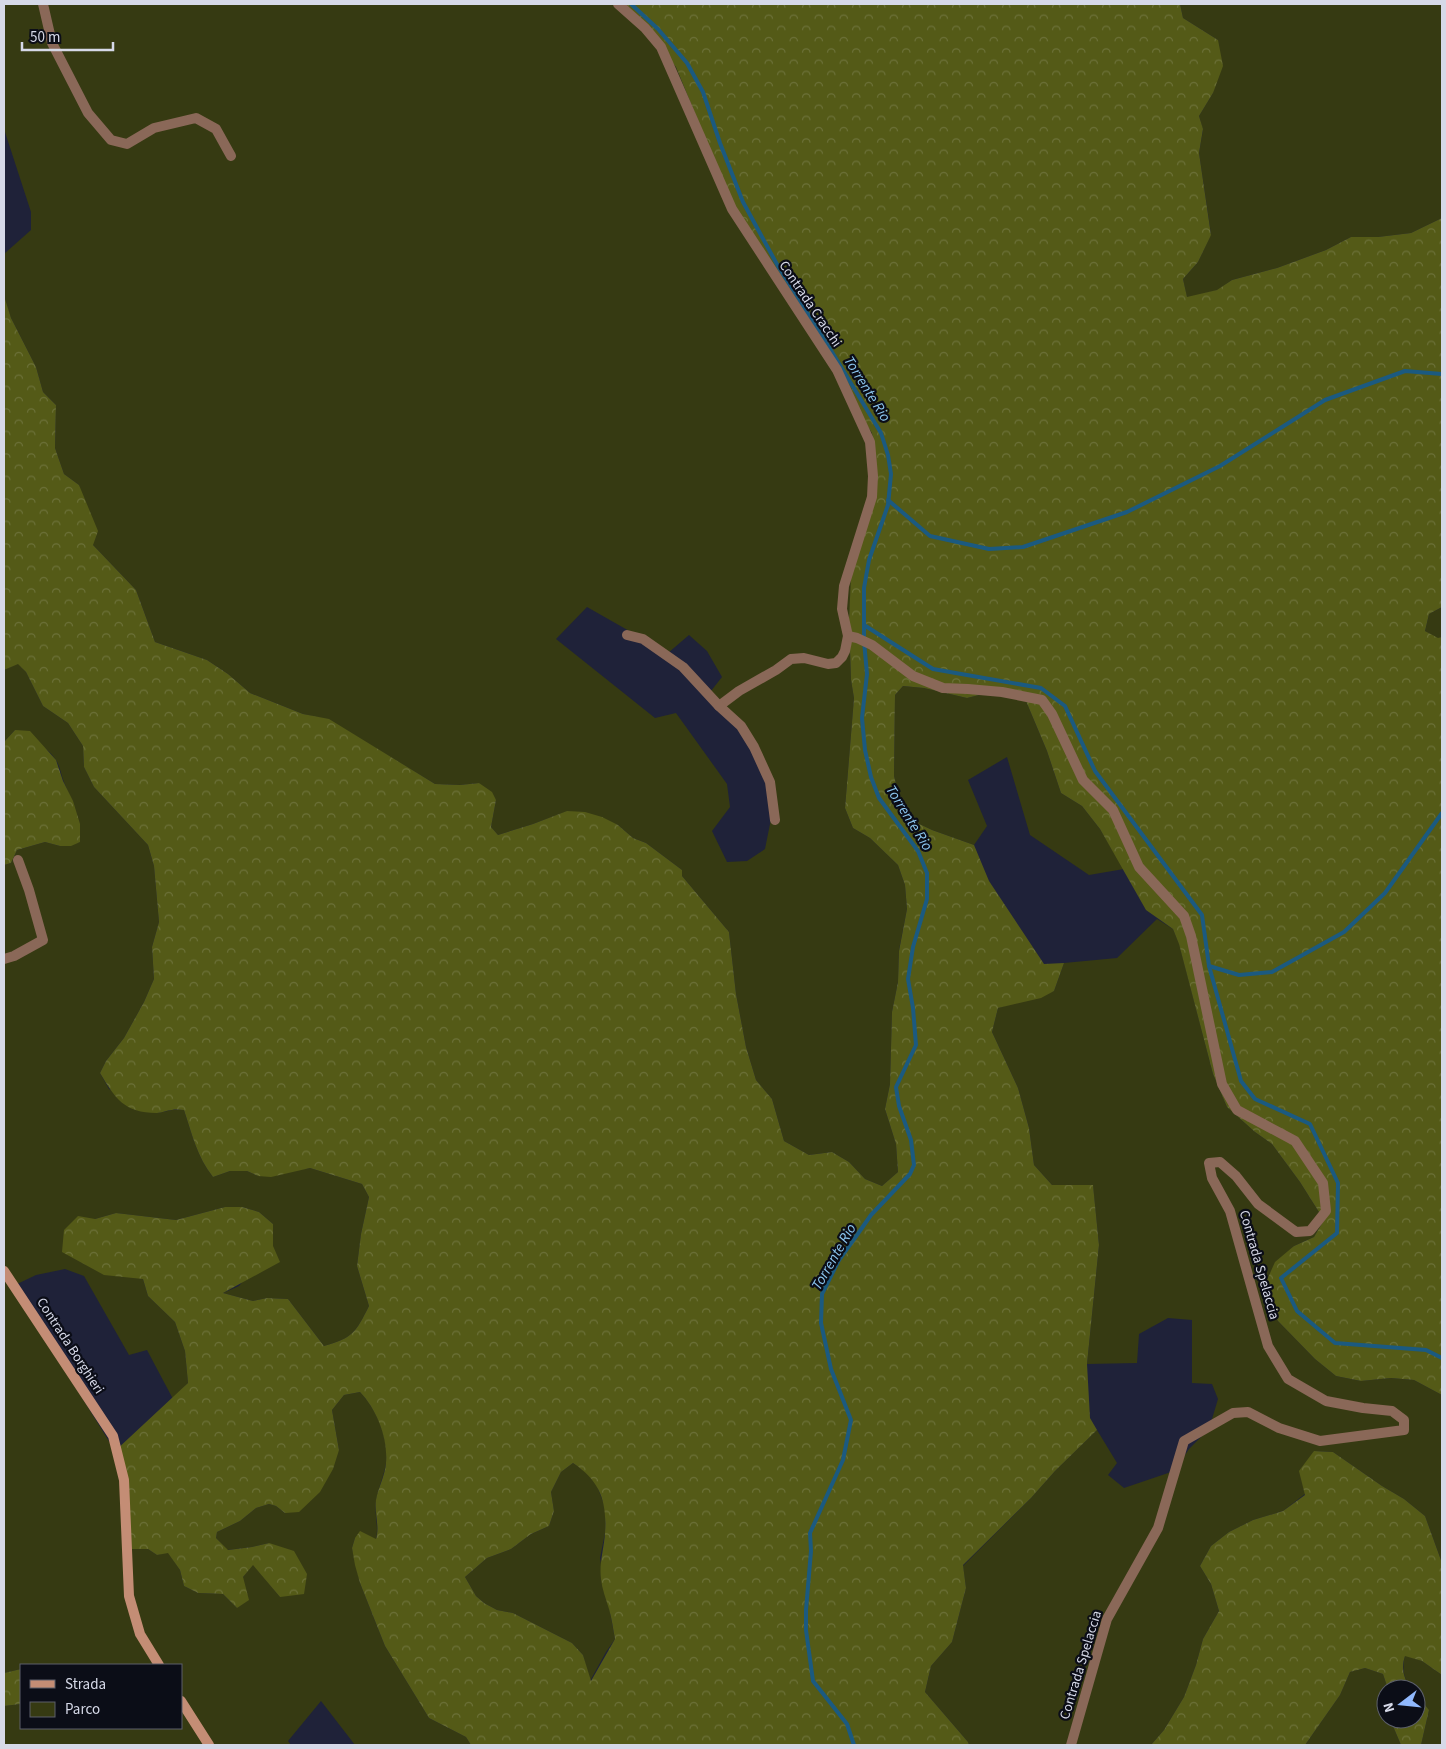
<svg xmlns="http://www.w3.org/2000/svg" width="1446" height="1749" font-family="'Source Sans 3',sans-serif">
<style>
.green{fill:#363a12;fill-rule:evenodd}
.forest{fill:url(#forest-crowns);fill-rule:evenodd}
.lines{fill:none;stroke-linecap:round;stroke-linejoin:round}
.stream{stroke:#1b5a80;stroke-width:4}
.street{stroke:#8a6858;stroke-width:10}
.secondary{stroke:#c48d75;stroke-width:10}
.labels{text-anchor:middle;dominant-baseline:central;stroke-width:4.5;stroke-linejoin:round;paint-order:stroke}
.street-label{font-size:14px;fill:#d6d9e8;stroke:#0b0d17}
.water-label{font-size:15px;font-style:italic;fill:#8cc6ef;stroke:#0b0d17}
</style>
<defs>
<pattern id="forest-crowns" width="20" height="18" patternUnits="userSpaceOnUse" patternTransform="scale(1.25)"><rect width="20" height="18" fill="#545a17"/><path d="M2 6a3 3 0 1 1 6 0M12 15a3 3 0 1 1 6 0" fill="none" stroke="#6c7139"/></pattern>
</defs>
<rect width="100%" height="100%" fill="#1f2239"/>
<g class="green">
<path d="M4,4H613L659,47L676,67L728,194L790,305L872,433L876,465L851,592L849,619L851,680L854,698L845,808L853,828L870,838L898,865L905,885L907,909L899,950L898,982L892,1012L890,1084L885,1109L896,1144L898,1172L882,1186L865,1179L849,1162L832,1152L809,1155L784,1141L772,1099L756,1080L746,1047L736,994L729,932L682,876V870L646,843L633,838L618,825L568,811L533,824L498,835L491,827L496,800L479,783L460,785L435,784L329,720L303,714L250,693L228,674L207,660L155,642L136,590L93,545L79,485L64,474L55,448L56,405L43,392L36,367L11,318L4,299V254L31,230V212L4,129ZM587,607L668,653L689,635L707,651L722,677L711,691L743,733L764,773L773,809L765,849L747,861L727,862L712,831L730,807L727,784L676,713L655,718L556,639Z"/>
<polygon points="1180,4 1442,4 1442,218 1411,233 1378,237 1351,237 1326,250 1277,268 1232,280 1218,290 1187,298 1183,279 1198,262 1211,234 1199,153 1203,130 1199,116 1213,93 1218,40 1183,18"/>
<polygon points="1442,607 1442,637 1438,639 1425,631 1429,614"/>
<path d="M18,663L26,672L43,706L68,723L83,746L84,767L94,787L148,845L154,866L159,922L152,947L154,979L144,1002L124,1038L106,1061L100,1073L109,1089L158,1113L172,1110H184C192,1134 197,1157 213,1177L230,1171H247L258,1176L310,1168L362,1184L369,1197L361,1234L357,1266L369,1306C356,1332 353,1338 324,1346L288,1299L267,1298L253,1301L223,1293L239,1286L273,1246V1224L259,1212L242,1207H225L176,1220L116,1213L95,1219L143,1279L148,1296L175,1322L185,1351L188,1383L173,1399L147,1350L129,1355L84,1276L65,1269L36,1275L13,1286L115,1451L148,1549L157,1555L168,1552L180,1570L184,1586L198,1593L223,1594L237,1608L243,1577L253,1564L280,1597L269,1543L252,1547L227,1550L216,1538L217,1532L240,1521L256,1508L269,1504L276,1506L285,1513L339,1450L332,1410L344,1395L360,1392C377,1410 389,1438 386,1463C384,1476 378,1488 376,1501C374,1514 379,1527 376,1539L355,1538L352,1548L360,1583L385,1646L429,1718L466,1737L471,1745H355L321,1701L288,1741L291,1745H4V1706L21,1704V1728H181V1665H21V1669L4,1673V865L11,863L17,850L45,842L60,846L80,842C80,818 73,804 64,782C61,775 60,766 56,760C47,746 29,738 15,730L4,742V670Z"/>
<polygon points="903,686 924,688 967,698 1003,689 1026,701 1047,751 1061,793 1082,806 1100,829 1124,869 1089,875 1030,835 1007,757 968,780 987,826 974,845 932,830 911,820 898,792 894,776 895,695"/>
<polygon points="1157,919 1173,929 1179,943 1213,1074 1227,1107 1255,1132 1272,1144 1300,1182 1324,1220 1314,1237 1294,1246 1267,1280 1266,1302 1278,1321 1315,1359 1336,1376 1361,1381 1391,1378 1414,1380 1442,1395 1442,1563 1425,1516 1404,1499 1382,1486 1333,1452 1314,1451 1305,1494 1283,1511 1253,1520 1229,1532 1211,1546 1200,1566 1211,1584 1219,1611 1203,1639 1196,1665 1184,1697 1164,1730 1151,1745 969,1745 968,1742 925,1692 931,1666 952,1642 966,1588 963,1566 1031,1498 1055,1471 1097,1430 1117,1463 1108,1475 1124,1488 1174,1471 1189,1449 1209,1429 1218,1399 1212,1384 1192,1383 1192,1320 1168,1318 1139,1334 1137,1363 1087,1364 1099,1245 1093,1186 1052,1185 1034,1165 1029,1128 1018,1088 992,1032 998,1008 1054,991 1064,963 1117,958"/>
<polygon points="573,1463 588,1473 597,1486 605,1507 605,1533 600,1558 615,1639 606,1652 590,1681 583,1655 572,1643 513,1613 497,1610 484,1603 476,1596 465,1577 487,1558 511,1549 531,1534 549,1526 554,1511 551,1492 561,1472"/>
<path d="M1405,1655L1422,1661L1442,1675V1745H1421L1429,1710L1416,1694V1689H1412C1403,1679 1402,1668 1405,1655Z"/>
<polygon points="1365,1668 1383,1674 1388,1689 1386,1689 1386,1719 1392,1719 1393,1726 1401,1745 1305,1745 1340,1695 1350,1672"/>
</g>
<g class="forest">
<path d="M613,4H1180L1183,18L1218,40L1223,66L1213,93L1199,116L1203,129L1199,153L1211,235L1198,262L1183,279L1187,297L1217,290L1232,280L1277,268L1326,250L1351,237H1378L1411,233L1442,218V607L1429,614L1425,631L1438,638L1442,637V1395L1414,1380L1391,1378L1361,1381L1336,1376L1315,1359L1278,1321L1266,1302L1267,1280L1275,1262L1294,1246L1314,1237L1324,1220L1300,1182L1272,1144L1255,1132L1227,1107L1213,1074L1179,944L1173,929L1146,910L1100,829L1082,806L1061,793L1047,751L1026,701L1003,689L967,698L924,688L903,686L895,695L894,776L898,792L911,820L932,830L974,845L989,881L1044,964L1064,963L1054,991L1041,998L998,1008L992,1032L1018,1088L1029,1128L1034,1165L1052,1185H1093L1099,1245L1087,1364L1090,1418L1097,1430L1055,1471L1031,1498L963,1565L966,1588L952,1642L931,1666L925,1692L968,1742L969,1745H471L466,1737L429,1718L385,1646L360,1583L355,1565L352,1548L355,1538L360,1531L376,1539C380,1526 374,1513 376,1500C378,1488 385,1476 386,1463C388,1438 377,1410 360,1392L344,1395L332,1410L339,1450L333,1469L320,1492L299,1512L285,1513L276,1506L269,1504L256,1508L240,1521L217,1532L216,1538L228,1550L252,1547L269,1543L294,1551L307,1574L304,1594L280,1597L253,1565L243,1577L249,1600L237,1608L223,1594L198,1593L184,1586L180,1570L168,1553L157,1555L148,1549H125V1491L115,1451L188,1383L185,1351L175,1322L148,1296L143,1279L104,1275L62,1252L64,1230L78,1216L95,1219L116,1213L176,1220L225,1207H242L259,1212L273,1224V1246L280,1262L223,1293L253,1301L267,1298L288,1299L324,1346C353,1338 356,1332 369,1306L357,1266L361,1234L369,1197L362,1184L310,1168L271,1177L258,1176L247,1171H230L213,1177C197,1157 192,1134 184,1110C180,1110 176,1109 172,1110C167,1110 162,1113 157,1113C124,1113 115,1098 100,1073L106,1061L124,1038L144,1002L154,979L152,947L159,922L154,866L148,845L94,787L84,767L83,746L68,723L43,706L26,672L18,664L4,670V296L11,318L36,367L43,392L56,405L55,448L64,474L79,485L98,531L93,545L136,590L155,642L207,660L228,674L250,693L303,714L329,719L435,784L460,785L479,783L492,792L496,800L491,827L498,835L533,824L567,811L585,812L602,817L618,825L633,838L646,843L682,870V876L729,932L736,994L746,1047L756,1080L772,1099L784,1141L809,1155L832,1152L849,1162L865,1179L882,1186L898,1172L896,1144L885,1109L890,1084L892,1012L898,982L899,951L907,909L905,885L898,865L870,838L853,828L845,808L854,698L851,680L849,619L852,558L876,465L872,433L790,305L728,194L676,67L659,47ZM573,1463C600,1481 607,1501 605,1533C604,1549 599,1563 601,1579C602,1589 606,1599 609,1609C612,1619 613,1629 615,1639L591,1681L583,1655L572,1643L513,1613L497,1610L484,1603L476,1596L465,1577L487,1558L511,1549L531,1534L549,1526L554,1511L551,1492L561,1472Z"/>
<polygon points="15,730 30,731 56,760 63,781 73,801 80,824 80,842 71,846 60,846 45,842 17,850 11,863 4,865 4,742"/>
<path d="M1314,1451L1333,1452L1382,1486L1404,1499L1425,1516L1442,1563V1675L1422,1661L1405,1656C1401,1667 1403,1679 1412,1689H1388L1383,1674L1365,1668L1350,1672L1340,1695L1305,1745H1151L1164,1730L1184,1697L1196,1665L1203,1639L1219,1611L1211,1584L1200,1566L1211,1546L1229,1532L1253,1520L1283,1511L1305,1495L1299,1471Z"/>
<polygon points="21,1669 21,1704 4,1706 4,1673"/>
<polygon points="1416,1694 1429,1710 1421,1745 1401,1745 1393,1726 1392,1719 1416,1719"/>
</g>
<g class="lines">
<g class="stream">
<polyline points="631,4 658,29 687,63 703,92 720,143 743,202 779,268 829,347 881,433 888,455 891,474 888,505 869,560 864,588 864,641 867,674 862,718 865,750 871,777 879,798 918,851 927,873 927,899 913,947 908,979 913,1008 916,1045 896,1087 899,1106 911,1140 914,1165 910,1174 871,1215 857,1235 839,1260 822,1294 821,1323 831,1369 851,1420 843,1460 810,1533 811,1551 806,1610 806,1630 813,1681 847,1724 854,1745"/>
<polyline points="888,500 930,536 989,549 1023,547 1127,512 1220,466 1325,400 1405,371 1442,374"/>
<polyline points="864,625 933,669 1041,688 1065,706 1095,771 1202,915 1209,966 1241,1081 1255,1099 1310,1124 1338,1183 1337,1233 1281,1278 1297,1311 1335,1343 1426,1350 1442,1358"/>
<polyline points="1209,966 1239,975 1272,972 1344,932 1385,893 1442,813"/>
</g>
<g class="street">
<polyline points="43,4 52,43 88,113 111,140 127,144 154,128 196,118 216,129 231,156"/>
<polyline points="618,4 645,28 661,47 732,209 837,370 870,442 873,476 872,497 844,586 842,609 848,636 845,651 842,657 836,663 828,664 804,658 791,659 776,670 739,691 719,706"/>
<polyline points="627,635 643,639 683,667 719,706 741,726 754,747 770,782 775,820"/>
<polyline points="848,636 857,638 872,645 913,676 943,688 968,689 1002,692 1042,700 1052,714 1083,780 1113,810 1139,867 1184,916 1191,936 1222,1084 1237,1110 1295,1141 1323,1183 1326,1211 1310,1231 1296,1232 1258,1204 1236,1176 1220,1162 1209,1163 1212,1178 1230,1211 1268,1346 1288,1379 1326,1401 1363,1408 1392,1411 1404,1420 1404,1430 1320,1441 1279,1428 1248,1412 1233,1413 1184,1441 1158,1528 1107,1619 1071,1745"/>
<polyline points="4,959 14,956 43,940 29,890 18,860"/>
</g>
<g class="secondary">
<polyline points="4,1271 113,1436 124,1480 129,1596 140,1634 159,1665"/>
<polyline points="181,1701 209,1745"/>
</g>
</g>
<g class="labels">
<g class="street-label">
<text transform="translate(810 304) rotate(56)">Contrada Cracchi</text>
<text transform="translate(1259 1265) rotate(74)">Contrada Spelaccia</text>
<text transform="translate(70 1346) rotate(57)">Contrada Borghieri</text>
<text transform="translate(1081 1665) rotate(-73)">Contrada Spelaccia</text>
</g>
<g class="water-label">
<text transform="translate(867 389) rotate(58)">Torrente Rio</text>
<text transform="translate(909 818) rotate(58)">Torrente Rio</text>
<text transform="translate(834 1257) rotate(-60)">Torrente Rio</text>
</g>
</g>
<rect width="1446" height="1749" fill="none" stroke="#d6d9e8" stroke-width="10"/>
<rect x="20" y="1664" width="162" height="65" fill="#0b0d17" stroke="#5c5f6b"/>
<rect x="30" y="1680" width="25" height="8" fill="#c48d75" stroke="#5c5f6b"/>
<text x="65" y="1689" font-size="15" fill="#d6d9e8">Strada</text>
<rect x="30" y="1702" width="25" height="15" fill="#363a12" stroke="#5c5f6b"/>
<text x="65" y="1714" font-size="15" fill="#d6d9e8">Parco</text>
<g transform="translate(1401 1704) rotate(254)"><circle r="24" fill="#0b0d17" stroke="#5c5f6b"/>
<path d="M0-4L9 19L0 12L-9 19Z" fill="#90b8fd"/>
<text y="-8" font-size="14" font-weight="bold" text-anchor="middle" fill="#d6d9e8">N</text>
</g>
<path d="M22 42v8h91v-8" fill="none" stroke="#d6d9e8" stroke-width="2.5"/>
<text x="30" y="42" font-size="15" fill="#d6d9e8" stroke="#0b0d17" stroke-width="4" paint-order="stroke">50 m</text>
</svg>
